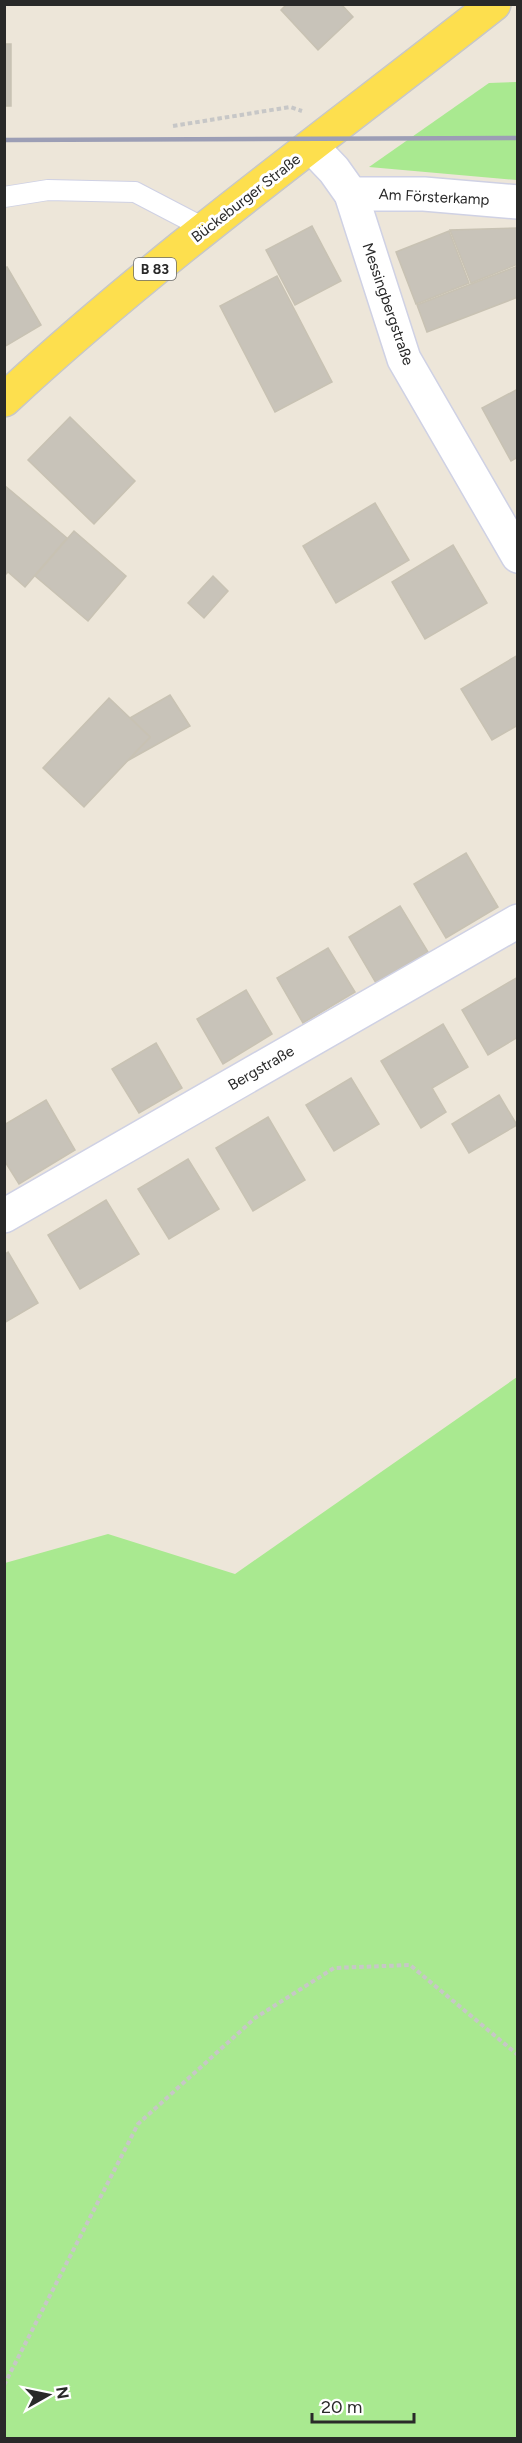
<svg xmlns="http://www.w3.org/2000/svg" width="522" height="2443" font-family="Figtree,sans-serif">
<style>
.green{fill:#a9e990}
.building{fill:#c8c3b9;stroke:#c8c2b3;stroke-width:1.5}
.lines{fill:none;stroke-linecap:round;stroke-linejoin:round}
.lane-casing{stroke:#cfd1e4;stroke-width:22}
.street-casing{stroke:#cfd1e4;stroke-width:36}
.primary-casing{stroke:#c7c7c7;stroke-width:36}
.path{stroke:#c7c7c7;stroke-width:4;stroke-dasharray:4.5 3;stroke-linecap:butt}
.lane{stroke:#fff;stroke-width:20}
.street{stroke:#fff;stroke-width:33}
.primary{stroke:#fddf4e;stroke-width:33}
.rail{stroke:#9c9eb5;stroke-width:4.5}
.labels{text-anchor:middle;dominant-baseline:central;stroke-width:6;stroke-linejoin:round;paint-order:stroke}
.shield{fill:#fff;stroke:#696969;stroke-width:1.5}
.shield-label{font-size:14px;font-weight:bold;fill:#292929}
.street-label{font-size:15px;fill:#292929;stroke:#fff}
</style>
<rect width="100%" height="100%" fill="#ede6d9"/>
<g class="green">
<polygon points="517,82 517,180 369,167 489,83"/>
<polygon points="517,1377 517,2438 5,2438 5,1563 108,1534 235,1574"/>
</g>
<g class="building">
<polygon points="287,4 341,4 353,17 318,50 281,10"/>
<rect x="4" y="44" width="7" height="62"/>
<polygon points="312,226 341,281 295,305 266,250"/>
<polygon points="518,228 518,264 471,283 450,230"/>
<polygon points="449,231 469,283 416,304 396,252"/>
<polygon points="518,266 518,297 427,332 417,305"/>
<polygon points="7,267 41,325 4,347 4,268"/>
<polygon points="277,276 332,382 275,412 220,306"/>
<polygon points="518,389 518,457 511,461 482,408"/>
<polygon points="70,417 135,481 94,524 28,460"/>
<polygon points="4,485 67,538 25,587 8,572 4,576"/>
<polygon points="375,503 409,560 336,603 303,546"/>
<polygon points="74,531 126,576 88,621 35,576"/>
<polygon points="453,545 487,603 425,639 392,582"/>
<polygon points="213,576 228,591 204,618 188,603"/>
<polygon points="518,655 518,725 492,740 461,689"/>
<polygon points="170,695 190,726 127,761 150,737 130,718"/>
<polygon points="109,698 150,737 84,807 43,768"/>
<polygon points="466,853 498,907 446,938 414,884"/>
<polygon points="400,906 428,952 376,983 349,937"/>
<polygon points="328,948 355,992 303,1023 277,978"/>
<polygon points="518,977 518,1037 488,1055 462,1010"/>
<polygon points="246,990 272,1034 223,1064 197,1019"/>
<polygon points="443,1024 468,1067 432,1088 446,1112 421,1128 381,1061"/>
<polygon points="156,1043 182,1088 139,1113 112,1069"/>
<polygon points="351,1078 379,1124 334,1151 306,1105"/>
<polygon points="499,1095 517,1125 469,1153 452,1124"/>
<polygon points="46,1100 75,1150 19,1184 4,1160 4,1125"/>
<polygon points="268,1117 305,1180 253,1211 216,1148"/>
<polygon points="188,1159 219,1209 169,1239 138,1189"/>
<polygon points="106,1200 139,1254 80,1289 48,1235"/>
<polygon points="8,1252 38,1303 4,1323 4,1255"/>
</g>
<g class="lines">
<defs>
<polyline id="lane" points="4,197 48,190 135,192 204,228"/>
<g id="street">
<polyline points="312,147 334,170 351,194 404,359 518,556"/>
<polyline points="351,194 424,194 518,202"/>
<polyline points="4,1216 518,921"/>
</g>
<path id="primary" d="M4,400C158,257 329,134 494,4"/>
</defs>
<use href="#lane" class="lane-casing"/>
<use href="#street" class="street-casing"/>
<use href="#primary" class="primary-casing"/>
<g class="path">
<polyline points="173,126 290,107 302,111"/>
<polyline points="4,2385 138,2124 255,2018 334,1968 410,1965 518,2055"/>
</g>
<use href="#lane" class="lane"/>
<use href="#street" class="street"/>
<use href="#primary" class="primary"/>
<polyline class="rail" points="4,140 518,138"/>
</g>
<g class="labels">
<rect class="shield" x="134" y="258" width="42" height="22" rx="4.5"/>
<g class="shield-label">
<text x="155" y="269">B 83</text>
</g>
<g class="street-label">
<text transform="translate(434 197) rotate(3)">Am Försterkamp</text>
<text transform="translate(246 198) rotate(-38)">Bückeburger Straße</text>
<text transform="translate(388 304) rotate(71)">Messingbergstraße</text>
<text transform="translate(261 1068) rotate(-30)">Bergstraße</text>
</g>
</g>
<rect width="522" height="2443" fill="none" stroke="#292929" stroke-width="12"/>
<g transform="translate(48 2395) rotate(81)" stroke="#ffffff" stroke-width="4.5" paint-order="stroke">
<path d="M0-4.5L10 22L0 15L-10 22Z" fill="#292929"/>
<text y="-9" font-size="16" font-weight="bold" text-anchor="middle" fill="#292929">N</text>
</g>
<path d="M312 2413v9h102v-9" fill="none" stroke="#292929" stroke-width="3"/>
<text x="321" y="2413" font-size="18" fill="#292929" stroke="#ffffff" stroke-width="4.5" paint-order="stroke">20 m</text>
</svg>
